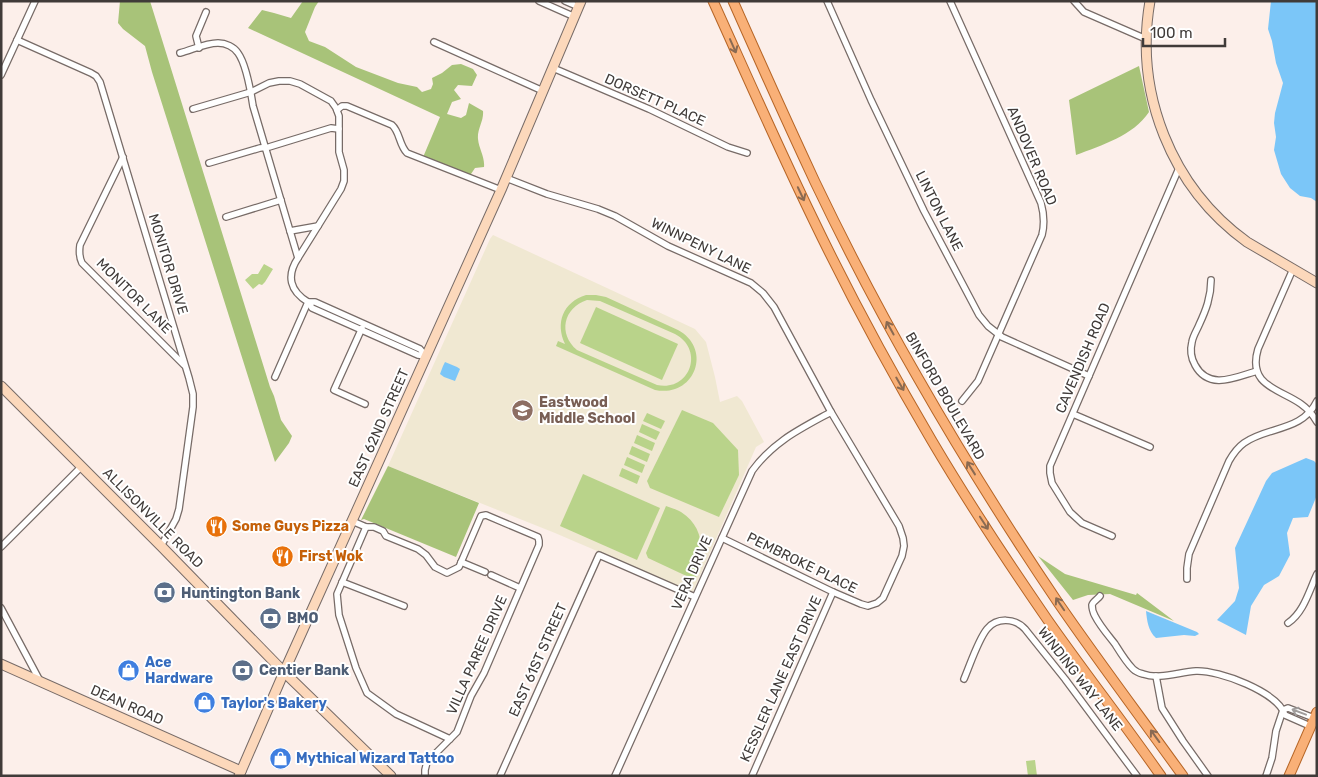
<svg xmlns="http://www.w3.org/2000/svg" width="1318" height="777" font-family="Rubik,sans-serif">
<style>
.education{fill:#f0e8d2}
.green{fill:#b9d38a;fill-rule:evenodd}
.forest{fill:#a8c379}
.water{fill:#7bc6f8}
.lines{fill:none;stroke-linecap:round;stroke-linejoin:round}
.street-casing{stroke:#776b67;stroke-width:8}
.secondary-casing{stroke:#776b67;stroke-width:11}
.primary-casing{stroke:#b66526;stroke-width:11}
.street{stroke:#fff;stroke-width:5.5}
.secondary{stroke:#fcd8bb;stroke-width:9}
.primary{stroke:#f9b077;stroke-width:9}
.oneway{stroke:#8a6a52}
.oneway2{stroke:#a09d9c}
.labels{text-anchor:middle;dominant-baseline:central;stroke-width:4;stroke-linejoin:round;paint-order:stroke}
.street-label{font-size:14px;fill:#403b39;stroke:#fff}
.education-label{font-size:14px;font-weight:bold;fill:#785e54;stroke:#fff;text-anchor:start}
.food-label{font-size:14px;font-weight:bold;fill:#c56008;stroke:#fff;text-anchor:start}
.service-label{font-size:14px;font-weight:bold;fill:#4e5e75;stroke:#fff;text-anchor:start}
.shop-label{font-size:14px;font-weight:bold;fill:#366cbe;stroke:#fff;text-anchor:start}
</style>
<rect width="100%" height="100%" fill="#fcefea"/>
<polygon class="education" points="493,235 695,329 706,342 715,377 720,402 737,396 742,401 764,442 756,447 693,592 555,533 388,466 490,239"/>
<g class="green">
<polygon points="264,264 273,269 265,282 262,285 259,284 253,289 245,280 252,274 258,274"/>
<path d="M586,295H596L606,297L678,330C713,349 695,398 655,390L556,346L558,341L565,344C555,323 563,302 586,295ZM587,300L600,301L675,334C705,350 690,392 657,385L577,350C558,334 563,308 587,300Z"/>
<polygon points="596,307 678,344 662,380 580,343"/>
<polygon points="682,410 713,423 738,450 739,475 719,517 650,488 647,481"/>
<polygon points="647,413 665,421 661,429 643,421"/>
<polygon points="642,424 660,432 656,440 639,432"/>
<polygon points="637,435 655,443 652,451 634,443"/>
<polygon points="632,446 650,454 647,462 629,454"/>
<polygon points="627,457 645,465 642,473 624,465"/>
<polygon points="622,468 640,476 637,484 619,476"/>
<polygon points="583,474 660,508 637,560 560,526"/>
<path d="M666,506C671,508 676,509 681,512C706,528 704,555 695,580L648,558L646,553Z"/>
<polygon points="1035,760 1037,776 1028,776 1026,761"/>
</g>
<g class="forest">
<polygon points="120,1 150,1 270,387 274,396 281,420 292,436 289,443 275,462 152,72 145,46 123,29 118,23"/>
<path d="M303,1H319L315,7L305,32L309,41L325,47L356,67L398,83L417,87L422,92L431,89L433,84L432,78L442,73L452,65L461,64L473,69L477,75L472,86L458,85L454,90L461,99L452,102L447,114L461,118L466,115L469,103L483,111C484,121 477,129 478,139C479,149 485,157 484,167L475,168L467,180L421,162L440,117L248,28L262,10L274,13L291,18Z"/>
<path d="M1139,66L1149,112C1133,136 1102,145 1076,155L1069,100Z"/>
<polygon points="388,466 479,503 456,557 364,519 361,520"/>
<polygon points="1038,556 1065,574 1136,595 1137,593 1174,621 1110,594 1088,595 1073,600"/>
</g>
<g class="water">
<polygon points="1271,1 1317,1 1317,202 1311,198 1300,196 1290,188 1281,174 1274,150 1276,137 1274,123 1275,113 1283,83 1276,63 1272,41 1268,29"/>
<polygon points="445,362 457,367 460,369 455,381 444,377 440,374 443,366"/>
<polygon points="1306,458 1314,461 1317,464 1317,495 1308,517 1293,518 1287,533 1290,555 1279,576 1264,585 1251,606 1246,635 1217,620 1235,601 1239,588 1235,548 1266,481 1272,473"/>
<path d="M1146,611L1197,632L1199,634L1195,636L1184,635L1156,638C1148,631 1147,620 1146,611Z"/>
</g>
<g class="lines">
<defs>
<g id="street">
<polyline points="539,1 575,17"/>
<polyline points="565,1 579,7"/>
<polyline points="827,1 871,100 924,211 979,315 988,326 1002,337 1089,376"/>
<path d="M950,1L1041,203C1044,214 1045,223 1042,235L978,381L962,401"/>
<polyline points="1074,1 1084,12 1146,39"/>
<polyline points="17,40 91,73 96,76 100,82 189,378 193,394 193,407 179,509 176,519 161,546"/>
<polyline points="434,42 543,91"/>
<polyline points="199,48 196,36 206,12"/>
<path d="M180,53C192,50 205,43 218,43C226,43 234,47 238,53C246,64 251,93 253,106L298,258C286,276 290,291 308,302L275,377"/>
<polyline points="553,68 649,109 728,147 747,153"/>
<polyline points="1,75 35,1"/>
<polyline points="193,109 251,92 269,83 279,81 290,81 300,84 331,101 336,108 339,116 339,152 344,170 344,181 341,189 318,226 290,231"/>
<path d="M337,110L342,106H347L392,125C400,132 399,145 407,153L501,190"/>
<path d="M123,157L80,245C79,252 79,257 82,263L184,365"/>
<polyline points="209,163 260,148 269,147 331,128 339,129"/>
<polyline points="506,178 547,194 598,209 615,216 668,246 751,283 763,293 774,307 831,412 899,526 903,538 904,546 902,556 883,598 877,603 868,606 861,604 833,592 722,538"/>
<polyline points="226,217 281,200"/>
<polyline points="298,258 318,226"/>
<path d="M1293,269L1258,349C1247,386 1280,389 1301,404C1308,409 1313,415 1317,422"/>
<path d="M1211,280C1211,297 1206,310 1199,325C1197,330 1193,336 1192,342C1190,350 1191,358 1195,365C1209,391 1236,377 1257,371"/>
<polygon points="308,302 315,302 420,349 426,356 418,355 312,308"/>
<polyline points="362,328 334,390 365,404"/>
<polyline points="1073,414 1150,447"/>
<polyline points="352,521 366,527 374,527 383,531 386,536 418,549 426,555 435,567 447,573 459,567 481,516 486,515 538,537 539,541 539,545 484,673 471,696 457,732 427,762 425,770 425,776"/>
<polyline points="366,527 337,594 339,615 356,668 367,693 396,714 450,739"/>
<polyline points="1112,536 1082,523 1070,512 1052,483 1050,473 1050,466 1179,168"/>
<polyline points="1,547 82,466"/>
<polyline points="461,562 485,572"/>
<polyline points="491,575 520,588"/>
<path d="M1187,579V568L1189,554L1229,461C1233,454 1237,448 1244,443C1268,426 1302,432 1317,401"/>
<polyline points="342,582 404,606"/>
<path d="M1100,596C1098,599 1093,601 1092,605C1092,607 1093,613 1095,616C1100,626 1108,635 1115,644C1120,652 1126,662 1133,669C1135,671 1139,673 1143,674C1159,680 1179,672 1196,671C1219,670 1278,692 1285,715L1310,726"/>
<polyline points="1,608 40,681"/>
<path d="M1288,623C1304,612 1309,591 1317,574"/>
<polyline points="1156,676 1162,708 1183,741 1208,776"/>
<path d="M964,679C970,665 978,640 987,629C997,617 1015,618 1025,629L1065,679L1137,776"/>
<polyline points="1283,710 1288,708 1314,718"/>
<polyline points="500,776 599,555 695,597"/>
<path d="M615,776L752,471C774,441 800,429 831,412"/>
<polyline points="752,776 833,592"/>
<polyline points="1266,776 1272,758 1276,731 1283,710"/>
</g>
<g id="secondary">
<path d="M1150,1C1134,93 1171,187 1247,242L1317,283"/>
<polyline points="1,386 161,546 284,672 391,776"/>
<polyline points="1,664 241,771"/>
<polyline points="239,776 284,672 501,190 581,1"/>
</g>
<g id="primary">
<path d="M713,1C746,74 778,147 813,219C849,294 889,368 932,441C968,502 1007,561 1047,619C1084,672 1124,723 1161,776"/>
<path d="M733,1C760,62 787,122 815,182C847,249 881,314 918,378C962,455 1009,530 1059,604C1099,662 1142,719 1183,776"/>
<polyline points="1289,776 1317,712"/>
</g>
</defs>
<use href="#street" class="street-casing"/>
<use href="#secondary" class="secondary-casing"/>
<use href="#primary" class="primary-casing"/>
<use href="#street" class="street"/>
<use href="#secondary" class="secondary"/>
<use href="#primary" class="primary"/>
</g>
<defs><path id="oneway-shaft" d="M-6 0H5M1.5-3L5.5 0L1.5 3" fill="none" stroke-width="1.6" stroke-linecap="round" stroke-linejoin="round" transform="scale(1.25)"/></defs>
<g class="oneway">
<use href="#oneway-shaft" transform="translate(733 46) rotate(66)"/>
<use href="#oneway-shaft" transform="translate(801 194) rotate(65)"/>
<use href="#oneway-shaft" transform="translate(890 328) rotate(-119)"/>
<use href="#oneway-shaft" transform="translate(900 384) rotate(60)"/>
<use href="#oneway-shaft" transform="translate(971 468) rotate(-122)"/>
<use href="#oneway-shaft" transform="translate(984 523) rotate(57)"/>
<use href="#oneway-shaft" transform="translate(1060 604) rotate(-124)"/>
<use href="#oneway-shaft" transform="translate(1155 736) rotate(-126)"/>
</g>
<use class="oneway2" href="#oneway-shaft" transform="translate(1299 712) rotate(-159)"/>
<defs>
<symbol id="school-disc" viewBox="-11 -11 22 22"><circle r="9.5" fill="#8d6e63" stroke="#fff"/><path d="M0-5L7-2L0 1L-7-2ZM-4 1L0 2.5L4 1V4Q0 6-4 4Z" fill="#fff"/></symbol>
<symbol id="restaurant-disc" viewBox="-11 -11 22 22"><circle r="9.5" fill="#e8710a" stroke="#fff"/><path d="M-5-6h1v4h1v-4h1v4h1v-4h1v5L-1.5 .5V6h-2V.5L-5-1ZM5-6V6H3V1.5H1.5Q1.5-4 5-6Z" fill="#fff"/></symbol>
<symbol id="bank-disc" viewBox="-11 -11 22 22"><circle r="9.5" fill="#5c6f8a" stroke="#fff"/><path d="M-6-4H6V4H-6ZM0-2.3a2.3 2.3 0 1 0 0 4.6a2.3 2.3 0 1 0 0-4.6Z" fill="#fff"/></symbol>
<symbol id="shop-disc" viewBox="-11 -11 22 22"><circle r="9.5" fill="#3f7fe0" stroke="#fff"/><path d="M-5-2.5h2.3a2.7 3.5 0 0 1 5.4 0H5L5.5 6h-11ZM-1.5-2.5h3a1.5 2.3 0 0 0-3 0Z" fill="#fff"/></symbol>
</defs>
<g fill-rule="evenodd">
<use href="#school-disc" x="510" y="398" width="25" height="25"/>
<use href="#restaurant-disc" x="204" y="514" width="25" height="25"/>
<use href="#restaurant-disc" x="270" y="544" width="25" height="25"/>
<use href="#bank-disc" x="152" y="580" width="25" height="25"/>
<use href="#bank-disc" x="258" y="606" width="25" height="25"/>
<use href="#shop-disc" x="116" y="658" width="25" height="25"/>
<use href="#bank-disc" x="230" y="658" width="25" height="25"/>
<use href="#shop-disc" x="192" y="690" width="25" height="25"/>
<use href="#shop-disc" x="268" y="746" width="25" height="25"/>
</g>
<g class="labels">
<g class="street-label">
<text transform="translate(655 100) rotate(24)">DORSETT PLACE</text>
<text transform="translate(1032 156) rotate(67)">ANDOVER ROAD</text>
<text transform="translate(939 211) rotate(63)">LINTON LANE</text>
<text transform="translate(701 246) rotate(26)">WINNPENY LANE</text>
<text transform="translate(168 264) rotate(73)">MONITOR DRIVE</text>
<text transform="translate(134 296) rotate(45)">MONITOR LANE</text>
<text transform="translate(1083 358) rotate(-67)">CAVENDISH ROAD</text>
<text transform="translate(945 396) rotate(60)">BINFORD BOULEVARD</text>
<text transform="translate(379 428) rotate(-66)">EAST 62ND STREET</text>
<text transform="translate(153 518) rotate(45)">ALLISONVILLE ROAD</text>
<text transform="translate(802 563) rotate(26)">PEMBROKE PLACE</text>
<text transform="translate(692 573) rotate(-66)">VERA DRIVE</text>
<text transform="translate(477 655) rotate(-66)">VILLA PAREE DRIVE</text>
<text transform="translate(538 660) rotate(-66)">EAST 61ST STREET</text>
<text transform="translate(781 679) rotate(-66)">KESSLER LANE EAST DRIVE</text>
<text transform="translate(1080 679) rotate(52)">WINDING WAY LANE</text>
<text transform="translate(127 705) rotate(24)">DEAN ROAD</text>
</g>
<g class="education-label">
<text x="539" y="402">Eastwood<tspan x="539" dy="16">Middle School</tspan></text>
</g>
<g class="food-label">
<text x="232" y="526">Some Guys Pizza</text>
<text x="299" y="556">First Wok</text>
</g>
<g class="service-label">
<text x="181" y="593">Huntington Bank</text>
<text x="287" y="618">BMO</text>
<text x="259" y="670">Centier Bank</text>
</g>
<g class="shop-label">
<text x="145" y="662">Ace<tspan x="145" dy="16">Hardware</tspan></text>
<text x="221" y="703">Taylor's Bakery</text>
<text x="296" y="758">Mythical Wizard Tattoo</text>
</g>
</g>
<rect width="1318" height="777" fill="none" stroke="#403b39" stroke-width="5"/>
<path d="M1143 38v8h82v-8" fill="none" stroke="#403b39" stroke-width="2.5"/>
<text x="1150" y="38" font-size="15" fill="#403b39" stroke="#ffffff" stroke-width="4" paint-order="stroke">100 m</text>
</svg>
